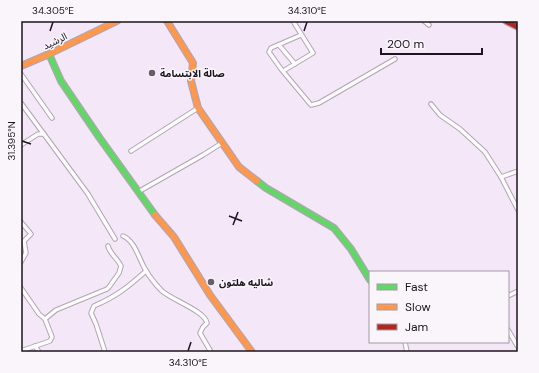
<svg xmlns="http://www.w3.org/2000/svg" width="539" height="373" font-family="'DM Sans','Noto Sans Arabic',sans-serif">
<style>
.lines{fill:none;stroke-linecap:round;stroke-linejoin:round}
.street-casing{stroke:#b0a6b3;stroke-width:5.5}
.fast-casing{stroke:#b0a6b3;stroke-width:8}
.slow-casing{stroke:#b0a6b3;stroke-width:8}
.jam-casing{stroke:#b0a6b3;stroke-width:8}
.street{stroke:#fdfbfe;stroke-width:3.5}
.fast{stroke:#63d668;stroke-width:5.5}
.slow{stroke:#ff974d;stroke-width:5.5}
.jam{stroke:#b3261e;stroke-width:5.5}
.ticks{fill:none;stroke:#1c141e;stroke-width:1.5}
.poi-dot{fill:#685e6a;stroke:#f9f5fb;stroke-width:1.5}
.labels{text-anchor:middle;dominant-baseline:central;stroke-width:3;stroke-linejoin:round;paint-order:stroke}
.street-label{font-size:10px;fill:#1c141e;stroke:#f9f5fb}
.poi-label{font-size:10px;font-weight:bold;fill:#1c141e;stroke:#f9f5fb;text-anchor:start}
.neatline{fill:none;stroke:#1c141e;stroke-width:1.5}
.ticks-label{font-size:10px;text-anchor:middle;fill:#1c141e}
</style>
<rect width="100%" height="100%" fill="#f4e7f8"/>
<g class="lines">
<defs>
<g id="street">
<polyline points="424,21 429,25"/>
<polyline points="301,35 271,48 269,52 281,69 311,105 319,103 395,59"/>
<polyline points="279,45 295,64"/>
<polyline points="283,71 313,53 293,21"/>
<polyline points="21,74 52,118"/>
<polyline points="21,103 88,194 115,239"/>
<polyline points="431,104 440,115 460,129 485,152 501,177 518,210"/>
<polyline points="21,145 38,134 44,134"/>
<polyline points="131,151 198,108"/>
<polyline points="501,177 518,171"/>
<polyline points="138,192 203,155 222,143"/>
<polyline points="21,222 31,234 24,241 26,253 21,262"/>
<path d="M123,236C135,241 139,259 145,269C149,276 156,285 162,291C172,300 205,311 207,323L203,327L200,333L211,352"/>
<polyline points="21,288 39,314 45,319 52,337 50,341 21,351"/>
<polyline points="508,296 518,291"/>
<path d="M45,319L56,310L107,289L109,287L119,273L121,266C118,259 110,254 108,246"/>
<polyline points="508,330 518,347"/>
<polyline points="405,342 407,352"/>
<polyline points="35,346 39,352"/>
<path d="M105,352L96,324L91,313L94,306C117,296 128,287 146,271"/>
</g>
<g id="fast">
<polyline points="49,54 61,81 99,137 155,215"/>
<polyline points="257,181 266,188 334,228 351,249 370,280"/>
</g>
<g id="slow">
<polyline points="167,21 193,63 191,81 198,108 239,167 257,181"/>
<polyline points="21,66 49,54 117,21"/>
<polyline points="155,215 174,237 210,295 252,352"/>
</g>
<polyline id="jam" points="506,21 518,27"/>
</defs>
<use href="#street" class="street-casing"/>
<use href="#fast" class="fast-casing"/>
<use href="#slow" class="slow-casing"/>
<use href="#jam" class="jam-casing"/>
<use href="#street" class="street"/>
<use href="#fast" class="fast"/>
<use href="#slow" class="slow"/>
<use href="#jam" class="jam"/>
</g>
<path class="ticks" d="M50,31L53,22M304,31L307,22M22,141L31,144M229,216L242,221M233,225L238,212M188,351L191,342"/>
<g class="poi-dot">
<circle cx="152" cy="73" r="4"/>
<circle cx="211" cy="282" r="4"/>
</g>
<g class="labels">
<g class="street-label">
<text transform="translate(55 41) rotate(-26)">الرشيد</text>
</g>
<g class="poi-label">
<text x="160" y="73">صالة الابتسامة</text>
<text x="219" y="282">شاليه هلتون</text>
</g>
</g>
<rect width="539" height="373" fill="none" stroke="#f9f5fb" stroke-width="44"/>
<rect x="369" y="271" width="140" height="72" fill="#f9f5fb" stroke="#a19ba3"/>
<rect x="377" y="284" width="20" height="6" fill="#63d668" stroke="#a19ba3"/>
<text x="405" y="291" font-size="12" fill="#1c141e">Fast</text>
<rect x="377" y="304" width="20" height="6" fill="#ff974d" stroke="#a19ba3"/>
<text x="405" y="311" font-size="12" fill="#1c141e">Slow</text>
<rect x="377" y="324" width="20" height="6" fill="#b3261e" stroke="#a19ba3"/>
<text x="405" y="331" font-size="12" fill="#1c141e">Jam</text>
<path d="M381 48v6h101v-6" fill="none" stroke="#1c141e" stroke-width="2"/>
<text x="387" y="48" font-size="12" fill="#1c141e" stroke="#f9f5fb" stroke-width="3" paint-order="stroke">200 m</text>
<rect x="22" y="22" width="495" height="329" class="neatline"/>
<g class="ticks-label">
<text x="53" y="14">34.305°E</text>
<text x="307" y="14">34.310°E</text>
<text transform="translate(11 141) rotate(-90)" y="4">31.395°N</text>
<text x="188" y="366">34.310°E</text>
</g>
</svg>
